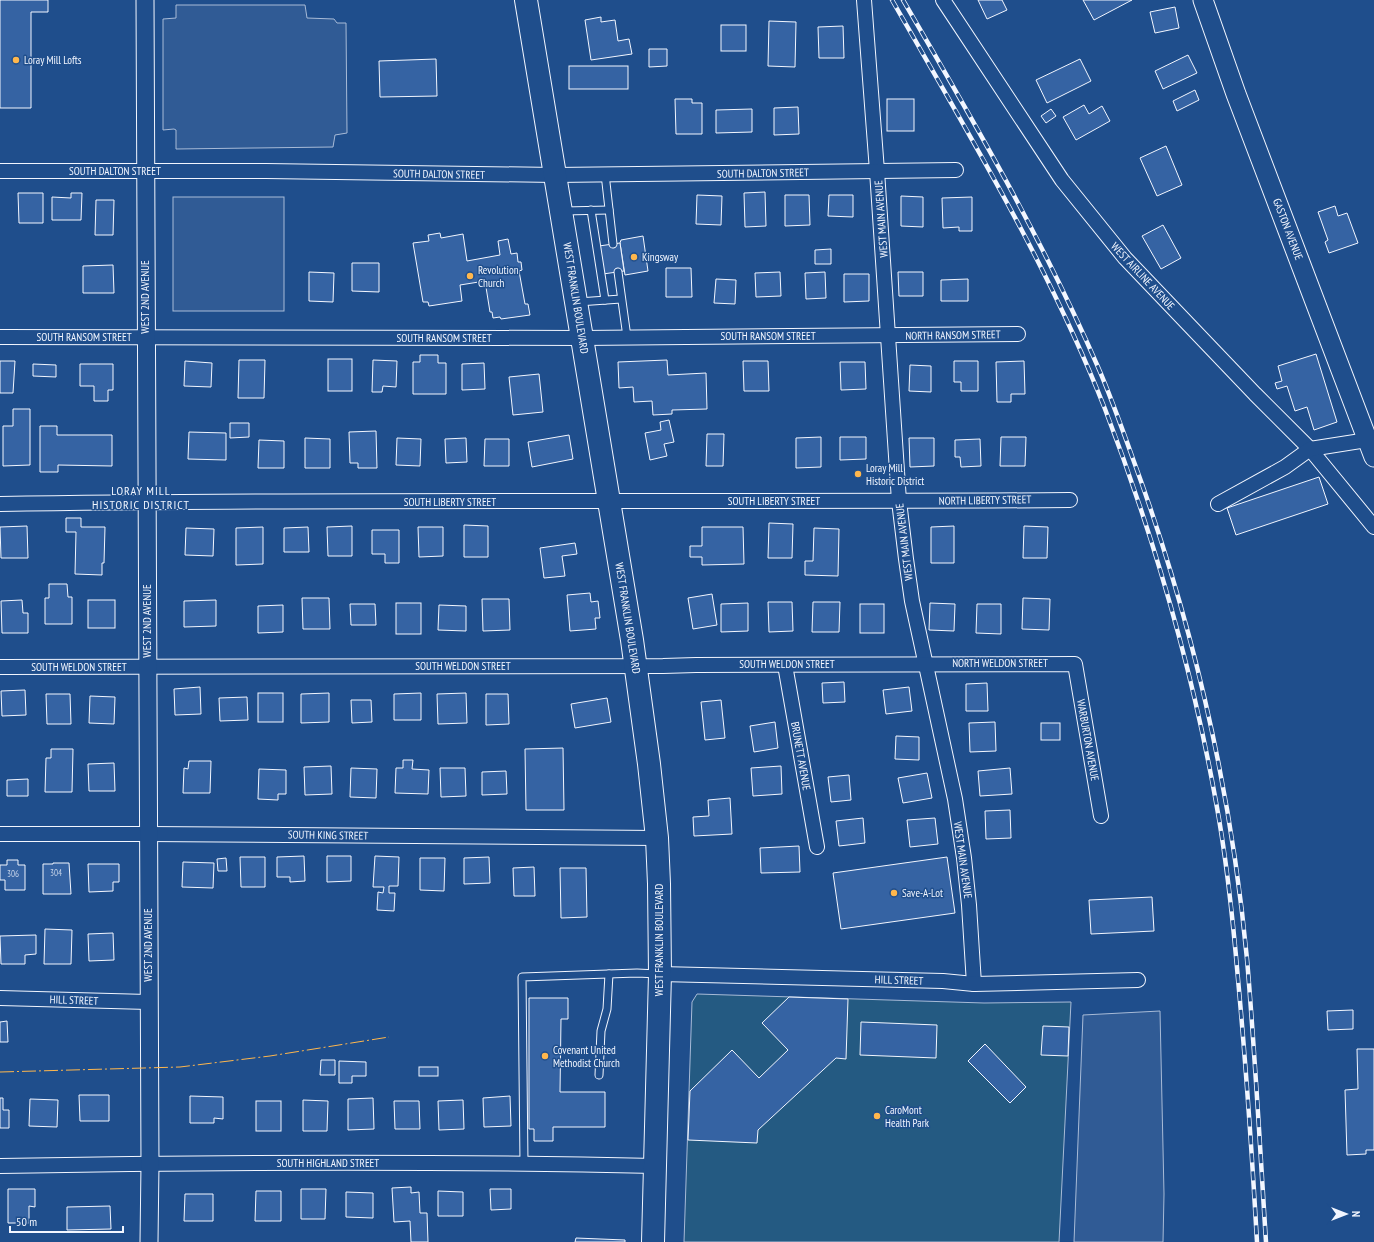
<svg xmlns="http://www.w3.org/2000/svg" width="1374" height="1242" font-family="'PT Sans Narrow',sans-serif">
<style>
.green{fill:#245a82;stroke:#a8bbd7}
.parking{fill:#305b95;stroke:#a8bbd7}
.building{fill:#3563a3;stroke:#f2f6ff}
.lines{fill:none;stroke-linecap:round;stroke-linejoin:round}
.service-casing{stroke:#f2f6ff;stroke-width:9}
.minor-casing{stroke:#f2f6ff;stroke-width:16}
.tertiary-casing{stroke:#f2f6ff;stroke-width:19}
.secondary-casing{stroke:#f2f6ff;stroke-width:21}
.primary-casing{stroke:#f2f6ff;stroke-width:24}
.service{stroke:#1f4e8c;stroke-width:7}
.minor{stroke:#1f4e8c;stroke-width:14}
.tertiary{stroke:#1f4e8c;stroke-width:17}
.secondary{stroke:#1f4e8c;stroke-width:19}
.primary{stroke:#1f4e8c;stroke-width:22}
.rail-casing{stroke:#f2f6ff;stroke-width:4.5}
.rail{stroke:#1f4e8c;stroke-width:3;stroke-dasharray:9;stroke-linecap:butt}
.power{stroke:#ffb74d;stroke-width:1;stroke-dasharray:14 3 2 3;stroke-linecap:butt}
.poi-dot{fill:#ffb74d;stroke:#1f4e8c;stroke-width:1.5}
.labels{text-anchor:middle;dominant-baseline:central;stroke-width:3;stroke-linejoin:round;paint-order:stroke}
.number-label{font-size:9px;fill:#c3d1e8}
.poi-label{font-size:11px;fill:#f2f6ff;stroke:#1f4e8c;text-anchor:start}
.street-label{font-size:11px;fill:#f2f6ff;stroke:#1f4e8c}
.neighbourhood-label{font-size:12px;letter-spacing:1px;fill:#f2f6ff;stroke:#1f4e8c}
</style>
<rect width="100%" height="100%" fill="#1f4e8c"/>
<polygon class="green" points="697,994 984,1003 1071,1002 1059,1242 684,1242 692,1002"/>
<g class="parking">
<polygon points="176,5 305,5 307,18 334,19 337,23 346,23 347,133 335,135 333,147 176,149 176,130 174,129 163,130 163,19 176,18"/>
<rect x="173" y="197" width="111" height="114"/>
<polygon points="1160,1011 1164,1194 1163,1242 1074,1242 1083,1015"/>
</g>
<g class="building">
<polygon points="0,0 48,0 48,12 31,12 31,108 0,108"/>
<polygon points="978,0 1002,0 1007,10 987,19"/>
<polygon points="1083,0 1132,0 1094,20"/>
<polygon points="1175,7 1179,28 1155,33 1150,12"/>
<polygon points="601,17 601,22 615,20 618,41 629,39 632,54 591,60 585,20"/>
<polygon points="769,21 796,22 795,67 768,66"/>
<rect x="721" y="25" width="25" height="26"/>
<polygon points="843,26 844,58 819,58 818,27"/>
<polygon points="649,49 667,49 667,66 649,67"/>
<polygon points="1188,55 1197,73 1163,89 1155,71"/>
<polygon points="436,59 437,96 380,97 379,61"/>
<polygon points="1080,59 1091,81 1047,103 1036,80"/>
<rect x="569" y="66" width="59" height="23"/>
<polygon points="1195,90 1199,100 1177,111 1173,101"/>
<polygon points="675,99 692,99 692,103 702,103 702,134 676,134"/>
<rect x="887" y="99" width="27" height="32"/>
<polygon points="1084,105 1089,114 1102,106 1110,121 1076,140 1063,117"/>
<polygon points="798,107 799,134 774,135 774,108"/>
<polygon points="752,109 752,132 716,133 716,110"/>
<polygon points="1051,109 1056,116 1046,123 1041,116"/>
<polygon points="1166,146 1182,185 1157,196 1140,158"/>
<polygon points="765,192 766,226 745,227 744,193"/>
<polygon points="18,193 43,193 43,223 19,223"/>
<polygon points="71,193 82,193 81,220 52,220 52,197 71,198"/>
<polygon points="697,195 722,196 721,225 696,224"/>
<polygon points="785,195 809,195 810,225 785,226"/>
<polygon points="829,195 853,195 853,217 828,216"/>
<polygon points="901,196 923,197 923,227 901,226"/>
<polygon points="972,197 972,231 959,231 959,227 943,228 942,198"/>
<polygon points="96,200 114,200 113,235 95,235"/>
<polygon points="1335,206 1338,216 1347,213 1358,243 1329,253 1325,242 1328,240 1318,212"/>
<polygon points="1163,225 1181,258 1161,269 1142,236"/>
<polygon points="440,233 441,238 463,234 467,261 500,255 498,241 508,239 511,254 517,253 518,262 521,262 522,270 519,271 525,304 528,304 530,315 501,319 500,317 493,318 492,312 490,312 485,281 460,285 462,301 429,306 428,302 423,302 413,243 429,241 428,235"/>
<polygon points="643,236 648,271 625,275 620,243 621,240"/>
<polygon points="620,243 624,271 603,274 599,246"/>
<polygon points="831,249 831,264 815,264 815,250"/>
<polygon points="352,263 379,263 379,292 352,291"/>
<polygon points="113,265 114,293 83,293 83,266"/>
<polygon points="666,268 691,268 692,297 666,297"/>
<polygon points="309,272 334,273 333,302 309,301"/>
<polygon points="780,272 781,296 756,297 755,273"/>
<polygon points="825,272 826,298 806,299 805,273"/>
<polygon points="898,272 923,272 923,296 899,296"/>
<polygon points="844,274 869,274 869,301 844,302"/>
<polygon points="716,279 736,280 735,304 714,303"/>
<polygon points="968,279 968,301 941,301 941,280"/>
<polygon points="1316,354 1337,422 1314,430 1307,407 1295,411 1287,386 1277,389 1275,383 1282,381 1278,366"/>
<polygon points="420,355 438,355 438,363 446,363 446,394 413,394 413,362 420,362"/>
<rect x="328" y="359" width="24" height="32"/>
<polygon points="239,360 265,360 264,398 238,398"/>
<polygon points="373,360 397,361 396,387 383,386 382,392 372,392"/>
<polygon points="667,360 668,375 706,373 707,409 672,410 672,414 653,415 652,401 634,402 633,387 619,388 618,362"/>
<polygon points="0,361 15,361 13,393 0,393"/>
<polygon points="185,361 212,363 211,387 184,386"/>
<polygon points="743,361 768,361 769,391 744,391"/>
<polygon points="954,361 978,361 978,391 961,391 961,382 954,382"/>
<polygon points="1024,361 1025,394 1011,394 1011,402 997,402 996,362"/>
<polygon points="840,362 865,362 866,389 841,390"/>
<polygon points="484,363 485,389 462,390 462,364"/>
<polygon points="33,364 56,365 56,377 33,376"/>
<polygon points="80,364 113,364 113,390 108,390 108,401 94,401 94,386 80,386"/>
<polygon points="910,365 931,366 931,392 909,391"/>
<polygon points="539,374 543,412 513,415 509,377"/>
<polygon points="13,409 30,409 30,465 3,466 3,426 13,426"/>
<polygon points="669,420 674,442 664,444 667,456 650,460 645,433 661,430 660,422"/>
<polygon points="230,423 249,423 249,437 230,438"/>
<polygon points="40,426 57,426 57,435 112,435 112,466 58,465 58,472 40,472"/>
<polygon points="376,431 377,468 358,468 358,463 350,463 349,432"/>
<polygon points="189,432 226,433 226,460 188,459"/>
<polygon points="707,434 724,434 723,466 706,466"/>
<polygon points="569,435 573,459 532,467 528,442"/>
<polygon points="821,437 821,467 796,468 796,438"/>
<polygon points="840,437 866,437 866,459 840,460"/>
<polygon points="1001,437 1026,437 1025,466 1000,466"/>
<polygon points="305,438 330,439 330,468 305,468"/>
<polygon points="397,438 421,439 420,466 396,465"/>
<polygon points="466,438 467,462 446,463 445,439"/>
<polygon points="909,438 934,438 934,466 910,467"/>
<polygon points="485,439 509,439 509,466 484,466"/>
<polygon points="980,439 981,466 961,467 960,457 955,457 955,440"/>
<polygon points="259,440 284,441 284,468 258,468"/>
<polygon points="1319,477 1328,504 1236,535 1227,508"/>
<polygon points="66,518 81,518 81,527 105,527 104,563 102,563 102,575 75,574 76,532 66,532"/>
<polygon points="769,523 793,524 792,558 768,558"/>
<polygon points="464,525 488,526 488,557 464,557"/>
<polygon points="27,526 28,558 1,558 0,527"/>
<polygon points="352,526 352,556 328,556 327,527"/>
<polygon points="954,526 954,563 931,563 931,527"/>
<polygon points="1024,526 1048,527 1047,558 1023,558"/>
<polygon points="263,527 263,564 236,565 236,528"/>
<polygon points="308,527 309,552 284,552 284,528"/>
<polygon points="418,527 443,527 443,556 419,557"/>
<polygon points="702,527 743,527 744,564 702,565 702,557 690,557 690,546 702,546"/>
<polygon points="186,528 214,529 213,556 185,555"/>
<polygon points="814,528 839,529 838,576 805,575 805,561 813,561"/>
<polygon points="372,530 399,530 399,563 385,563 385,554 372,554"/>
<polygon points="575,543 577,554 562,556 565,576 544,578 540,548"/>
<polygon points="49,584 67,584 68,597 72,597 72,624 45,624 45,598 49,598"/>
<polygon points="590,593 591,602 598,601 600,618 595,618 596,629 570,631 567,595"/>
<polygon points="712,594 717,625 693,629 688,598"/>
<polygon points="302,598 329,598 330,629 303,629"/>
<polygon points="1023,598 1050,599 1049,630 1022,629"/>
<polygon points="482,599 509,599 510,630 483,631"/>
<polygon points="22,600 23,613 28,613 28,633 2,633 1,601"/>
<rect x="88" y="600" width="27" height="28"/>
<polygon points="216,600 216,626 184,627 184,601"/>
<polygon points="768,602 792,602 793,631 769,632"/>
<polygon points="813,602 840,602 839,632 812,632"/>
<rect x="396" y="603" width="25" height="31"/>
<polygon points="748,603 748,631 721,632 721,604"/>
<polygon points="930,603 955,604 954,631 929,630"/>
<polygon points="350,604 375,604 376,625 351,625"/>
<rect x="860" y="604" width="24" height="29"/>
<polygon points="977,604 1001,604 1001,634 976,633"/>
<polygon points="283,605 283,632 258,633 258,606"/>
<polygon points="439,605 466,606 466,631 438,630"/>
<polygon points="844,682 845,702 823,703 822,683"/>
<polygon points="987,683 988,711 966,711 966,684"/>
<polygon points="200,687 201,714 175,715 174,689"/>
<polygon points="909,687 912,711 886,714 883,690"/>
<polygon points="25,690 26,715 2,716 1,691"/>
<rect x="258" y="693" width="25" height="29"/>
<polygon points="329,693 329,722 301,723 301,694"/>
<polygon points="421,693 421,720 394,720 394,694"/>
<polygon points="466,693 467,723 438,724 437,694"/>
<polygon points="46,694 70,694 71,724 47,724"/>
<polygon points="486,694 508,694 509,724 486,725"/>
<polygon points="90,696 115,697 114,724 89,723"/>
<polygon points="247,697 248,720 220,721 219,698"/>
<polygon points="607,698 611,722 575,728 571,704"/>
<polygon points="351,700 371,700 372,722 352,723"/>
<polygon points="721,700 725,738 705,740 701,702"/>
<polygon points="775,722 778,748 754,752 750,726"/>
<polygon points="995,722 996,751 970,752 969,723"/>
<rect x="1041" y="723" width="19" height="17"/>
<polygon points="896,736 919,737 919,760 895,759"/>
<polygon points="563,748 564,810 526,810 525,749"/>
<polygon points="51,749 73,749 72,792 45,792 46,758 51,758"/>
<polygon points="403,760 413,760 412,769 429,770 428,794 395,793 396,768 403,768"/>
<polygon points="189,761 211,761 210,793 183,793 184,768 188,769"/>
<polygon points="114,763 115,791 89,791 88,764"/>
<polygon points="331,766 332,794 305,795 304,767"/>
<polygon points="781,766 782,794 753,796 751,768"/>
<polygon points="351,768 377,769 376,798 350,797"/>
<polygon points="440,768 465,768 466,796 441,797"/>
<polygon points="1010,768 1012,794 980,796 978,771"/>
<polygon points="259,769 286,770 286,794 278,794 278,800 258,799"/>
<polygon points="506,771 507,794 482,795 482,772"/>
<polygon points="927,773 932,798 903,803 898,778"/>
<polygon points="849,775 851,800 831,802 828,777"/>
<polygon points="28,779 28,796 7,796 7,780"/>
<polygon points="730,798 732,834 694,836 693,817 709,816 708,800"/>
<polygon points="1010,810 1011,838 986,839 985,811"/>
<polygon points="863,818 865,843 839,846 836,821"/>
<polygon points="935,818 938,844 910,847 907,820"/>
<polygon points="799,846 800,872 761,873 760,848"/>
<polygon points="304,856 305,881 290,882 290,877 277,877 277,857"/>
<polygon points="327,856 351,856 351,881 327,882"/>
<polygon points="375,856 399,857 398,886 389,886 389,893 395,893 394,911 377,910 378,892 383,893 384,887 373,887"/>
<polygon points="240,857 265,857 265,887 241,887"/>
<polygon points="489,857 490,883 464,884 464,858"/>
<polygon points="947,857 955,913 841,929 833,873"/>
<polygon points="226,858 227,871 218,871 217,859"/>
<polygon points="420,858 445,858 444,891 420,890"/>
<polygon points="7,860 18,860 18,865 25,865 25,890 5,890 5,880 0,880 0,865 7,865"/>
<polygon points="183,862 214,863 213,888 182,887"/>
<polygon points="53,863 69,863 71,894 43,894 43,864 53,864"/>
<polygon points="88,864 119,864 119,882 113,882 113,891 89,892"/>
<polygon points="534,867 535,896 514,896 513,868"/>
<polygon points="560,868 586,868 587,917 561,918"/>
<polygon points="1152,897 1154,931 1091,934 1089,900"/>
<polygon points="45,929 72,930 71,964 44,964"/>
<polygon points="113,933 114,960 89,961 88,934"/>
<polygon points="36,935 36,954 25,955 25,964 1,964 0,936"/>
<polygon points="789,997 848,999 846,1059 836,1058 758,1130 757,1143 688,1140 690,1091 732,1050 759,1078 788,1050 762,1023"/>
<polygon points="529,998 568,998 568,1019 561,1019 560,1092 605,1092 605,1127 553,1127 553,1141 534,1141 534,1129 529,1129"/>
<polygon points="1353,1010 1353,1029 1328,1030 1327,1011"/>
<polygon points="7,1021 8,1042 0,1042 0,1022"/>
<polygon points="861,1022 937,1025 936,1058 860,1055"/>
<polygon points="1043,1026 1069,1027 1068,1056 1041,1055"/>
<polygon points="985,1044 1026,1087 1010,1103 968,1061"/>
<polygon points="1357,1049 1374,1049 1374,1150 1366,1150 1366,1154 1347,1155 1345,1090 1358,1089"/>
<polygon points="321,1060 335,1060 335,1075 320,1075"/>
<polygon points="339,1061 366,1062 366,1076 352,1076 352,1083 339,1083"/>
<rect x="419" y="1067" width="19" height="9"/>
<polygon points="79,1095 109,1095 109,1121 80,1121"/>
<polygon points="190,1096 223,1097 223,1119 214,1118 214,1123 190,1123"/>
<polygon points="510,1096 511,1126 484,1127 483,1098"/>
<polygon points="0,1098 3,1098 3,1110 9,1110 9,1128 0,1128"/>
<polygon points="373,1098 374,1129 348,1130 348,1099"/>
<polygon points="30,1099 58,1100 57,1127 29,1126"/>
<polygon points="303,1100 328,1101 327,1131 303,1131"/>
<polygon points="463,1100 464,1129 439,1130 438,1101"/>
<rect x="256" y="1101" width="25" height="30"/>
<polygon points="394,1101 419,1101 420,1129 395,1129"/>
<polygon points="411,1187 411,1193 419,1192 420,1213 427,1213 428,1242 411,1242 410,1221 394,1222 392,1188"/>
<polygon points="8,1189 35,1189 35,1207 29,1206 29,1223 8,1223"/>
<polygon points="301,1189 326,1189 325,1219 301,1219"/>
<polygon points="490,1189 511,1189 511,1209 491,1210"/>
<polygon points="256,1191 281,1191 281,1221 255,1221"/>
<polygon points="438,1191 463,1192 463,1216 438,1216"/>
<polygon points="346,1192 373,1193 373,1218 346,1217"/>
<polygon points="185,1194 213,1194 213,1221 184,1221"/>
<polygon points="110,1206 111,1229 67,1230 67,1207"/>
<polygon points="576,1238 625,1240 625,1242 575,1242"/>
</g>
<g class="lines">
<defs>
<g id="service">
<polyline points="605,174 613,244"/>
<polyline points="591,210 605,300"/>
<polyline points="564,211 609,210"/>
<polyline points="618,272 627,337"/>
<polyline points="578,302 621,299"/>
<polyline points="599,1075 601,1031 607,1009 609,974"/>
<polyline points="524,1163 522,977 637,973 658,974"/>
</g>
<g id="minor">
<polyline points="864,0 877,171 899,501 906,559 912,601 955,799 964,858 969,905 974,984"/>
<polyline points="943,0 1062,180 1125,258 1255,394 1310,449 1374,527"/>
<polyline points="0,171 266,171 555,175 956,170"/>
<polyline points="0,337 582,338 1018,334"/>
<path d="M0,504C357,498 714,503 1070,500"/>
<polyline points="1218,504 1285,467 1310,449 1374,439"/>
<polyline points="785,665 817,847"/>
<polyline points="0,667 663,666 696,665 1075,664 1101,816"/>
<polyline points="0,834 148,834 657,838"/>
<polyline points="660,974 943,981 974,984 1138,980"/>
<polyline points="0,998 148,1002"/>
<path d="M0,1166C218,1162 437,1161 655,1166"/>
</g>
<polyline id="tertiary" points="145,0 150,1164 149,1242"/>
<polyline id="secondary" points="1203,0 1236,94 1374,457"/>
<polyline id="primary" points="526,0 632,640 649,764 657,838 659,884 660,974 653,1242"/>
</defs>
<use href="#service" class="service-casing"/>
<use href="#minor" class="minor-casing"/>
<use href="#tertiary" class="tertiary-casing"/>
<use href="#secondary" class="secondary-casing"/>
<use href="#primary" class="primary-casing"/>
<use href="#service" class="service"/>
<use href="#minor" class="minor"/>
<use href="#tertiary" class="tertiary"/>
<use href="#secondary" class="secondary"/>
<use href="#primary" class="primary"/>
<defs>
<g id="rail">
<path d="M892,0C968,133 1049,266 1105,409C1154,537 1192,668 1216,802C1227,861 1233,920 1238,979C1246,1066 1252,1154 1257,1242"/>
<path d="M903,0C973,120 1043,240 1098,367C1111,397 1122,428 1133,459C1192,620 1231,789 1247,959C1255,1053 1260,1148 1266,1242"/>
</g>
</defs>
<use href="#rail" class="rail-casing"/>
<use href="#rail" class="rail"/>
<polyline class="power" points="0,1072 180,1067 270,1056 389,1037"/>
</g>
<g class="poi-dot">
<circle cx="16" cy="60" r="4"/>
<circle cx="634" cy="257" r="4"/>
<circle cx="470" cy="276" r="4"/>
<circle cx="858" cy="474" r="4"/>
<circle cx="894" cy="893" r="4"/>
<circle cx="545" cy="1056" r="4"/>
<circle cx="877" cy="1116" r="4"/>
</g>
<g class="labels">
<g class="number-label">
<text x="56" y="872">304</text>
<text x="13" y="873">306</text>
</g>
<g class="poi-label">
<text x="24" y="60">Loray Mill Lofts</text>
<text x="642" y="257">Kingsway</text>
<text x="478" y="270">Revolution<tspan x="478" dy="13">Church</tspan></text>
<text x="866" y="468">Loray Mill<tspan x="866" dy="13">Historic District</tspan></text>
<text x="902" y="893">Save-A-Lot</text>
<text x="553" y="1050">Covenant United<tspan x="553" dy="13">Methodist Church</tspan></text>
<text x="885" y="1110">CaroMont<tspan x="885" dy="13">Health Park</tspan></text>
</g>
<g class="street-label">
<text x="115" y="171">SOUTH DALTON STREET</text>
<text transform="translate(763 173) rotate(-1)">SOUTH DALTON STREET</text>
<text transform="translate(439 174) rotate(1)">SOUTH DALTON STREET</text>
<text transform="translate(881 219) rotate(-94)">WEST MAIN AVENUE</text>
<text transform="translate(1288 229) rotate(69)">GASTON AVENUE</text>
<text transform="translate(1143 276) rotate(47)">WEST AIRLINE AVENUE</text>
<text transform="translate(145 297) rotate(-90)">WEST 2ND AVENUE</text>
<text transform="translate(576 298) rotate(81)">WEST FRANKLIN BOULEVARD</text>
<text transform="translate(953 335) rotate(-1)">NORTH RANSOM STREET</text>
<text x="768" y="336">SOUTH RANSOM STREET</text>
<text x="84" y="337">SOUTH RANSOM STREET</text>
<text x="444" y="338">SOUTH RANSOM STREET</text>
<text transform="translate(985 500) rotate(-1)">NORTH LIBERTY STREET</text>
<text x="774" y="501">SOUTH LIBERTY STREET</text>
<text x="450" y="502">SOUTH LIBERTY STREET</text>
<text transform="translate(904 542) rotate(-97)">WEST MAIN AVENUE</text>
<text transform="translate(628 618) rotate(81)">WEST FRANKLIN BOULEVARD</text>
<text transform="translate(147 621) rotate(-90)">WEST 2ND AVENUE</text>
<text x="1000" y="663">NORTH WELDON STREET</text>
<text x="787" y="664">SOUTH WELDON STREET</text>
<text x="463" y="666">SOUTH WELDON STREET</text>
<text x="79" y="667">SOUTH WELDON STREET</text>
<text transform="translate(1088 740) rotate(80)">WARBURTON AVENUE</text>
<text transform="translate(801 756) rotate(80)">BRUNETT AVENUE</text>
<text transform="translate(328 835) rotate(1)">SOUTH KING STREET</text>
<text transform="translate(963 860) rotate(82)">WEST MAIN AVENUE</text>
<text transform="translate(659 940) rotate(-90)">WEST FRANKLIN BOULEVARD</text>
<text transform="translate(148 945) rotate(-90)">WEST 2ND AVENUE</text>
<text transform="translate(899 980) rotate(2)">HILL STREET</text>
<text transform="translate(74 1000) rotate(2)">HILL STREET</text>
<text x="328" y="1163">SOUTH HIGHLAND STREET</text>
</g>
<g class="neighbourhood-label">
<text x="141" y="490">LORAY MILL<tspan x="141" dy="14">HISTORIC DISTRICT</tspan></text>
</g>
</g>
<g transform="translate(1346 1214) rotate(90)" stroke="#1f4e8c" stroke-width="3" paint-order="stroke">
<path d="M0-3L7 15L0 10L-7 15Z" fill="#f2f6ff"/>
<text y="-6" font-size="11" font-weight="bold" text-anchor="middle" fill="#f2f6ff">N</text>
</g>
<path d="M10 1226v6h113v-6" fill="none" stroke="#f2f6ff" stroke-width="2"/>
<text x="16" y="1226" font-size="12" fill="#f2f6ff" stroke="#1f4e8c" stroke-width="3" paint-order="stroke">50 m</text>
</svg>
